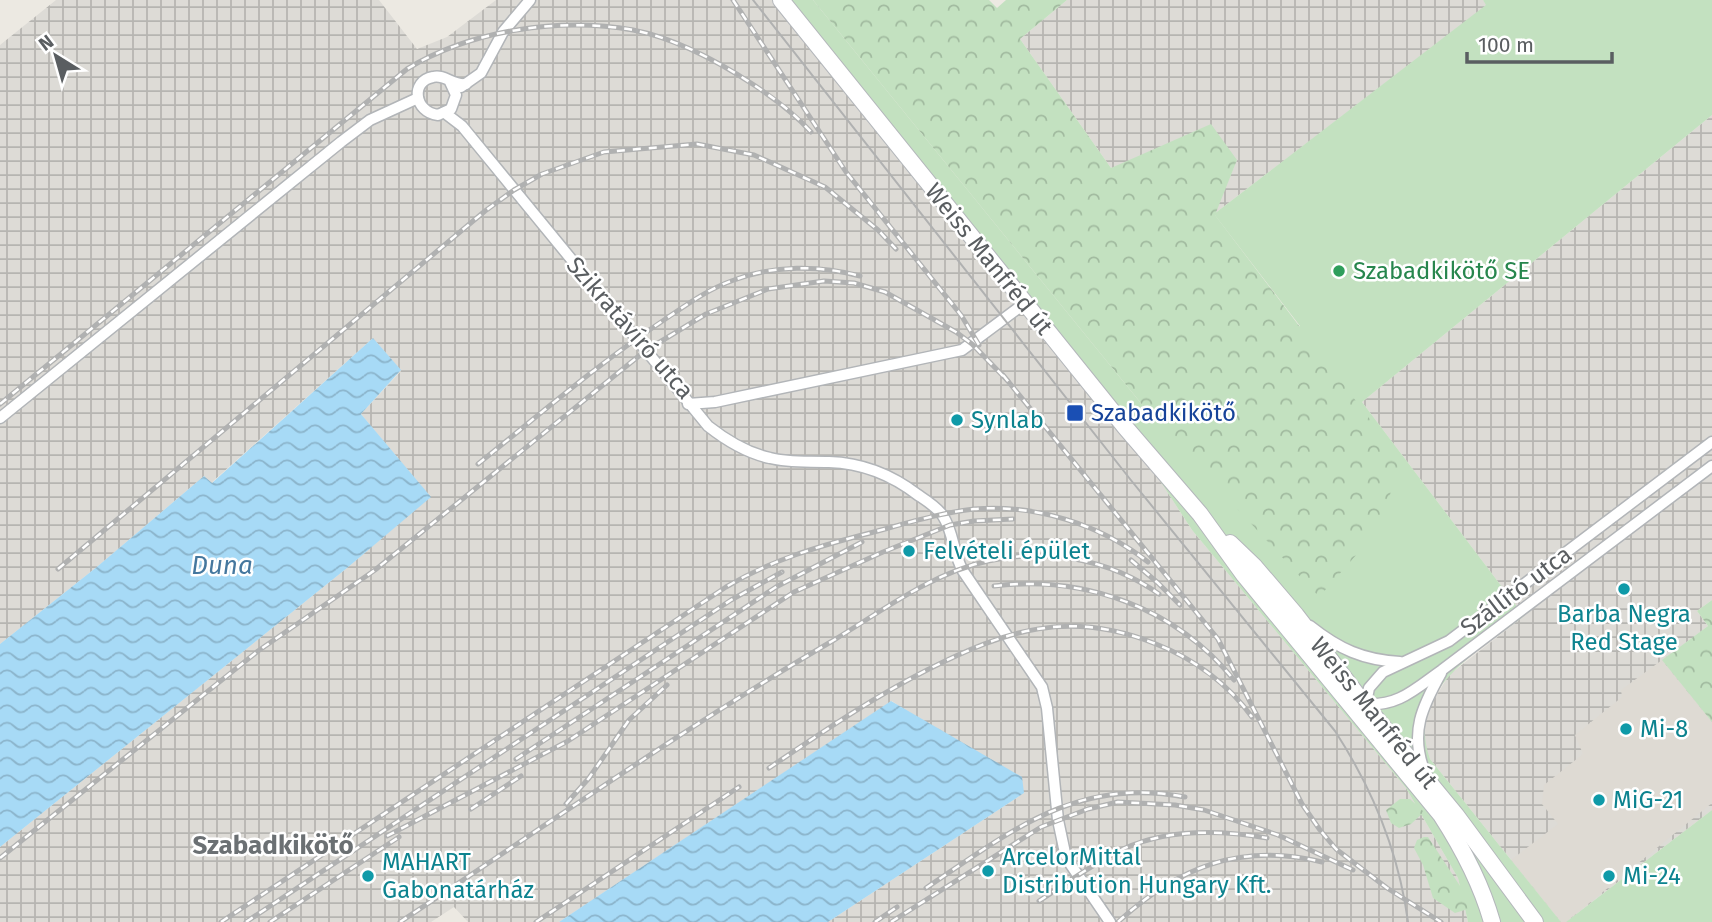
<svg xmlns="http://www.w3.org/2000/svg" width="1712" height="922" font-family="'Fira Sans',sans-serif">
<style>
.industrial{fill:url(#industrial-grid)}
.education{fill:#dedad3}
.green{fill:#c3e1c0}
.forest{fill:url(#forest-crowns)}
.water{fill:url(#water-waves)}
.lines{fill:none;stroke-linecap:round;stroke-linejoin:round}
.minor-casing{stroke:#b2b5b8;stroke-width:13}
.secondary-casing{stroke:#b4b7bb;stroke-width:18}
.minor{stroke:#fff;stroke-width:10}
.secondary{stroke:#fff;stroke-width:16}
.tram{stroke:#b0b1b1;stroke-width:2}
.rail-casing{stroke:#b0b1b1;stroke-width:5}
.rail{stroke:#fff;stroke-width:2.5;stroke-dasharray:8;stroke-linecap:butt}
.leisure-dot{fill:#2e9e5b;stroke:#fff;stroke-width:2.5}
.transit-dot{fill:#1a4fb4;stroke:#fff;stroke-width:2.5}
.culture-dot{fill:#0f9aa8;stroke:#fff;stroke-width:2.5}
.labels{text-anchor:middle;dominant-baseline:central;stroke-width:5;stroke-linejoin:round;paint-order:stroke}
.street-label{font-size:24px;fill:#5a5e61;stroke:#fff}
.leisure-label{font-size:24px;fill:#27864d;stroke:#fff;text-anchor:start}
.transit-label{font-size:24px;fill:#164399;stroke:#fff;text-anchor:start}
.culture-label{font-size:24px;fill:#0d838f;stroke:#fff;text-anchor:start}
.water-label{font-size:26px;font-style:italic;fill:#44779e;stroke:#fff}
.neighbourhood-label{font-size:26px;font-weight:bold;fill:#6b7073;stroke:#fff}
</style>
<defs>
<pattern id="industrial-grid" width="8" height="8" patternUnits="userSpaceOnUse" patternTransform="scale(1.75)"><rect width="8" height="8" fill="#dddbd6"/><path d="M0 4h8M4 0v8" fill="none" stroke="#b6b5b1"/></pattern>
<pattern id="forest-crowns" width="20" height="18" patternUnits="userSpaceOnUse" patternTransform="scale(1.75)"><rect width="20" height="18" fill="#c3e1c0"/><path d="M2 6a3 3 0 1 1 6 0M12 15a3 3 0 1 1 6 0" fill="none" stroke="#a1ba9f"/></pattern>
<pattern id="water-waves" width="16" height="10" patternUnits="userSpaceOnUse" patternTransform="scale(1.75)"><rect width="16" height="10" fill="#a7daf6"/><path d="M0 5q4-4 8 0t8 0" fill="none" stroke="#8bb4cb"/></pattern>
</defs>
<rect width="100%" height="100%" fill="#ece9e2"/>
<g class="industrial">
<polygon points="56,0 379,0 417,49 447,37 496,0 781,0 1125,427 1192,530 1406,788 1458,878 1468,922 828,922 1024,793 892,701 559,922 468,922 454,907 431,922 0,922 0,847 347,568 430,497 361,414 401,371 373,338 211,483 204,476 98,566 0,644 0,45"/>
<polygon points="1067,0 1483,0 1487,5 1214,214 1237,160 1111,168 1020,39"/>
<polygon points="1712,115 1712,600 1697,611 1708,626 1663,660 1712,722 1712,810 1566,922 1561,922 1430,759 1424,742 1425,725 1430,706 1449,675 1524,616 1362,402"/>
</g>
<polygon class="education" points="1662,660 1712,722 1712,803 1566,922 1561,922 1511,860 1558,824 1542,804 1544,785 1583,754 1575,735 1622,697 1621,690"/>
<g class="green">
<path d="M781,0H813L1153,418L1300,326L1214,214L1486,5L1483,0H1712V115L1362,402L1524,616C1478,652 1405,690 1430,759L1561,922H1468L1458,878L1406,788L1192,530L1125,427Z"/>
<polygon points="1712,810 1712,922 1566,922"/>
</g>
<g class="forest">
<polygon points="813,0 989,0 997,8 1006,0 1067,0 1020,39 1111,168 1211,124 1237,160 1215,215 1400,459 1381,527 1319,597 1153,418"/>
<polygon points="1712,600 1712,722 1662,660 1708,626 1697,611"/>
<polygon points="1400,799 1410,799 1424,812 1411,824 1399,828 1391,823 1386,810"/>
<polygon points="1424,837 1428,837 1464,892 1468,909 1455,913 1433,898 1423,865 1414,848 1417,840"/>
</g>
<g class="water">
<polygon points="373,338 401,370 361,414 431,497 347,568 0,847 0,644 98,566 204,476 212,483"/>
<polygon points="891,701 1022,777 1024,793 828,922 559,922"/>
</g>
<g class="lines">
<defs>
<g id="minor">
<path d="M450,82L456,95L451,109L438,115C414,112 410,81 433,77C445,74 453,86 466,84"/>
<polyline points="461,87 481,73 503,32 530,0"/>
<path d="M445,113L462,126L708,426C727,441 747,453 770,458C789,463 809,461 829,462C862,463 892,475 918,495C927,501 937,507 943,516C954,533 953,554 963,571L1042,687L1047,708L1058,820L1065,853L1071,865L1110,922"/>
<polyline points="688,404 715,402 962,350 1025,303"/>
<polyline points="0,418 341,142 370,120 418,98"/>
<path d="M1310,626C1339,649 1363,660 1400,662"/>
<path d="M1364,704C1398,707 1415,689 1442,670L1712,466"/>
<polyline points="1365,708 1369,688 1383,672 1449,641 1712,442"/>
<path d="M1424,770C1410,732 1422,707 1441,673"/>
</g>
<g id="secondary">
<path d="M781,0L1125,427L1200,514L1244,575L1441,815C1463,849 1481,883 1492,922"/>
<polyline points="1230,543 1254,566 1296,615 1365,705 1456,815 1535,922"/>
</g>
</defs>
<use href="#minor" class="minor-casing"/>
<use href="#secondary" class="secondary-casing"/>
<use href="#minor" class="minor"/>
<use href="#secondary" class="secondary"/>
<path class="tram" d="M753,0L1130,479L1335,731C1372,788 1399,854 1408,922"/>
<defs>
<g id="rail">
<polyline points="733,0 846,172 961,315 979,345"/>
<polyline points="1003,375 1218,639 1302,804 1320,830 1336,849 1387,888 1441,922"/>
<path d="M0,404L407,69C471,30 560,17 633,30C675,38 719,62 754,85C775,99 794,113 811,132"/>
<path d="M478,464C539,415 599,363 664,320C686,305 708,289 734,280C774,265 819,265 860,276"/>
<polyline points="1131,560 1158,583 1180,605"/>
<polyline points="58,569 485,211 514,190 542,174 604,152 697,144 754,155 825,187 878,230 896,249"/>
<path d="M994,586C1085,575 1176,608 1234,680"/>
<polyline points="516,759 776,587 862,542"/>
<path d="M769,768C821,733 872,698 927,670C1006,630 1069,609 1156,644C1194,659 1228,684 1252,717"/>
<polyline points="566,804 589,778 629,720 667,685"/>
<polyline points="471,809 521,776"/>
<polyline points="387,836 568,741 794,592 883,552 950,525 974,521 1013,519"/>
<polyline points="0,858 258,651 375,570 645,351 706,314 768,289 824,281 854,283 885,292 956,332 972,344 1008,381"/>
<path d="M926,888C1010,832 1077,776 1185,797"/>
<path d="M1039,901C1067,883 1094,863 1123,849C1167,829 1221,830 1267,838"/>
<path d="M221,922L726,587C771,560 819,546 870,533C904,524 939,513 974,509C1035,504 1100,524 1148,562"/>
<polyline points="246,922 731,600 782,572"/>
<polyline points="270,922 399,837"/>
<path d="M400,922C544,827 685,727 834,640C882,611 932,573 988,561C1048,548 1109,559 1159,594"/>
<polyline points="536,922 739,787"/>
<polyline points="875,922 897,907"/>
<polyline points="891,922 1041,827 1088,809 1118,802 1175,805 1204,810 1278,835 1353,870"/>
<path d="M1118,922C1178,867 1241,842 1322,862"/>
</g>
</defs>
<use href="#rail" class="rail-casing"/>
<use href="#rail" class="rail"/>
</g>
<circle class="leisure-dot" cx="1339" cy="271" r="7"/>
<rect class="transit-dot" x="1066" y="404" width="18" height="18" rx="3.5"/>
<g class="culture-dot">
<circle cx="957" cy="420" r="7"/>
<circle cx="909" cy="551" r="7"/>
<circle cx="1624" cy="589" r="7"/>
<circle cx="1626" cy="729" r="7"/>
<circle cx="1599" cy="800" r="7"/>
<circle cx="988" cy="871" r="7"/>
<circle cx="368" cy="876" r="7"/>
<circle cx="1609" cy="876" r="7"/>
</g>
<g class="labels">
<g class="street-label">
<text transform="translate(989 259) rotate(51)">Weiss Manfréd út</text>
<text transform="translate(630 328) rotate(49)">Szikratávíró utca</text>
<text transform="translate(1516 591) rotate(-37)">Szállító utca</text>
<text transform="translate(1374 713) rotate(51)">Weiss Manfréd út</text>
</g>
<g class="leisure-label">
<text x="1353" y="271">Szabadkikötő SE</text>
</g>
<g class="transit-label">
<text x="1091" y="413">Szabadkikötő</text>
</g>
<g class="culture-label">
<text x="971" y="420">Synlab</text>
<text x="923" y="551">Felvételi épület</text>
<text x="1624" y="614" text-anchor="middle">Barba Negra<tspan x="1624" dy="28">Red Stage</tspan></text>
<text x="1640" y="729">Mi-8</text>
<text x="1613" y="800">MiG-21</text>
<text x="1002" y="857">ArcelorMittal<tspan x="1002" dy="28">Distribution Hungary Kft.</tspan></text>
<text x="382" y="862">MAHART<tspan x="382" dy="28">Gabonatárház</tspan></text>
<text x="1623" y="876">Mi-24</text>
</g>
<g class="water-label">
<text x="222" y="565">Duna</text>
</g>
<g class="neighbourhood-label">
<text x="273" y="845">Szabadkikötő</text>
</g>
</g>
<g transform="translate(56 56) rotate(323)" stroke="#ffffff" stroke-width="5" paint-order="stroke">
<path d="M0-5L12 26L0 18L-12 26Z" fill="#5a5e61"/>
<text y="-10" font-size="19" font-weight="bold" text-anchor="middle" fill="#5a5e61">N</text>
</g>
<path d="M1467 52v10h145v-10" fill="none" stroke="#5a5e61" stroke-width="3.5"/>
<text x="1478" y="52" font-size="21" fill="#5a5e61" stroke="#ffffff" stroke-width="5" paint-order="stroke">100 m</text>
</svg>
